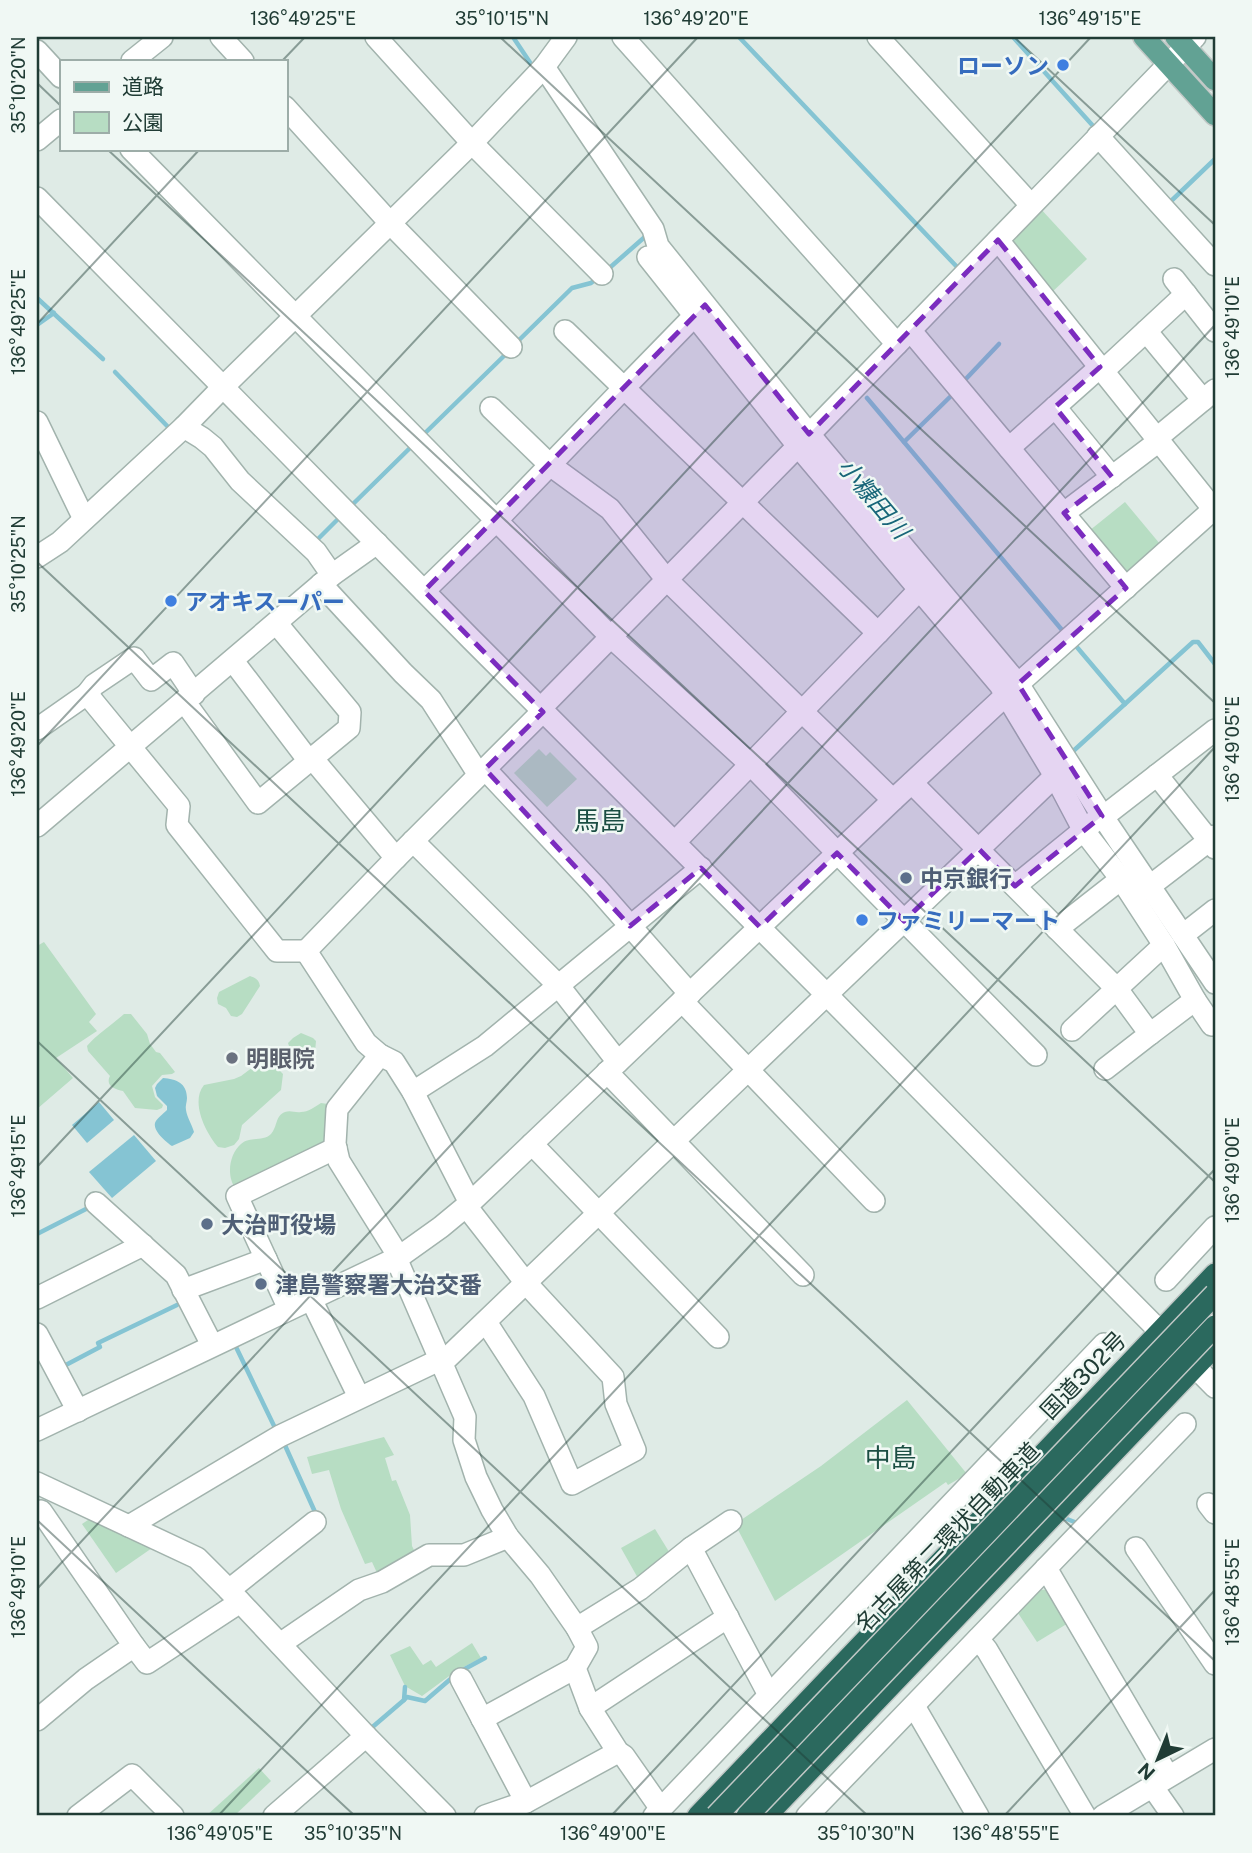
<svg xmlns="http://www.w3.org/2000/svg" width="1252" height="1853" font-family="'Public Sans','Noto Sans JP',sans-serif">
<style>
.green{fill:#b7ddc3}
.water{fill:#85c4d3}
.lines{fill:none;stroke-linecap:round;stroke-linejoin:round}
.stream{stroke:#85c4d3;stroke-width:4.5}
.minor-casing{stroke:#a2b3ad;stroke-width:24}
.major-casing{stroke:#c1c8c6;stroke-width:24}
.highway-casing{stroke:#c1c8c6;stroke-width:24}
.minor{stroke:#fff;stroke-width:21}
.major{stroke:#62a294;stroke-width:21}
.highway{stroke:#2b695e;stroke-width:21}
.highway-bridge-casing{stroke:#c1c8c6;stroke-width:24;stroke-linecap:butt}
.highway-bridge{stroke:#2b695e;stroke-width:21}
.marked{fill:#7b2cbf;fill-opacity:0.2;stroke:#7b2cbf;stroke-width:5;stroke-dasharray:14 9;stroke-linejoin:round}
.ticks{fill:none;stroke:#203c35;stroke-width:2;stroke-opacity:0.45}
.shop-dot{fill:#3f7fe0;stroke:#f0f8f4;stroke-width:2.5}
.service-dot{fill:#5c6f8a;stroke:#f0f8f4;stroke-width:2.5}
.worship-dot{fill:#6b7280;stroke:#f0f8f4;stroke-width:2.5}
.labels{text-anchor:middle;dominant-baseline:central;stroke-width:5;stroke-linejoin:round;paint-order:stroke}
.shop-label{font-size:23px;font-weight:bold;fill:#366cbe;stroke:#f0f8f4;text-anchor:start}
.service-label{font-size:23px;font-weight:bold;fill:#4e5e75;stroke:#f0f8f4;text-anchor:start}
.worship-label{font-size:23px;font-weight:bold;fill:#5b616d;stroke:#f0f8f4;text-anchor:start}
.street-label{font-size:23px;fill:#203c35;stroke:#f0f8f4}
.water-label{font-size:24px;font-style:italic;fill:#186679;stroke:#f0f8f4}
.quarter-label{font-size:26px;fill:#1b4e43;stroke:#f0f8f4}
.neatline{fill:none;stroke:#203c35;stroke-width:2.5}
.ticks-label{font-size:18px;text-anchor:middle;fill:#203c35}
</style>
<rect width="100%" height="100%" fill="#dfebe6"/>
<g class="green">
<polygon points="1039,207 1087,259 1049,295 1009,237"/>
<polygon points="1125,502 1160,544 1128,573 1123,573 1089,531"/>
<polygon points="539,749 546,756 550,752 577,779 547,807 514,773"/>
<polygon points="44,942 96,1014 89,1022 97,1031 56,1058 73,1078 37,1109 37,946"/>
<path d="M250,976C256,978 259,980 260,986L242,1014L237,1017L231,1016L226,1008L218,1004L217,998L219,992Z"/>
<path d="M124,1014H131L147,1034L150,1044L156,1052L160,1053L175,1072L172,1074L162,1075L152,1086L155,1097L163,1105L162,1108L157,1110L135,1108L123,1091C115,1089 105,1086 110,1076L88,1051L87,1046C96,1035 113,1024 124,1014Z"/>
<polygon points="301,1033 313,1038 316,1041 315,1052 303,1058 298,1069 293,1071 287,1068 284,1062 291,1052 288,1043 293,1038"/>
<path d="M275,1066L283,1074L281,1090L242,1125L239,1139L234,1145L225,1148L218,1147C206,1133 190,1102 204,1085L234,1079L241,1076L253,1067L261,1068Z"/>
<path d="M321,1103L328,1104L331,1141L236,1189C226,1177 229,1154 241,1144C250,1136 263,1142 271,1134C278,1126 275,1116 285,1112C291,1110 295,1113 301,1112C308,1112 315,1107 321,1103Z"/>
<polygon points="907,1400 967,1474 948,1485 946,1482 775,1601 735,1524 821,1466"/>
<polygon points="384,1437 394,1455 385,1458 392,1481 396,1480 410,1515 412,1546 416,1554 378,1575 372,1562 365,1564 341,1509 329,1470 312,1474 307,1457"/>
<polygon points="94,1516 155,1546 116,1573 82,1524"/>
<polygon points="655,1529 671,1555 639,1580 621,1548"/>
<polygon points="1051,1589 1070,1622 1037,1642 1018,1613 1041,1590"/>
<polygon points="472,1643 481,1658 456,1671 422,1696 405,1686 390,1655 410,1646 423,1665 431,1660 436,1667"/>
<polygon points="259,1768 271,1781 234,1816 206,1816"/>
</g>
<g class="water">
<path d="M163,1078C176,1079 187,1083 187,1098C187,1102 185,1106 186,1110C187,1117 192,1125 194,1132L190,1138L172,1146C166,1142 153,1131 155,1123C156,1119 164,1113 167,1110V1106L157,1096L155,1088L157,1084Z"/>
<polygon points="99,1102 114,1120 87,1143 72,1125"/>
<polygon points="134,1135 156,1161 112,1198 89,1172"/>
</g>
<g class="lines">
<g class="stream">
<polyline points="513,37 533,67"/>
<polyline points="739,37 958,268 957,270"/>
<polyline points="1013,37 1094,127"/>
<polyline points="1168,204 1215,159"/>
<polyline points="606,271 647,235"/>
<polyline points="37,298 103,359"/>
<polyline points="37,325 54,313"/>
<polyline points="515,344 572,288 591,283 596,279"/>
<polyline points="115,372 170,429"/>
<polyline points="963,382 999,344"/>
<polyline points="867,398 1062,630"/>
<polyline points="422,436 507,353"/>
<polyline points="904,442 953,394"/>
<polyline points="353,504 412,446"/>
<polyline points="314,543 338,519"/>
<polyline points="1076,646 1125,704"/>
<polyline points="1070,754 1193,642 1198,642 1215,664"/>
<polyline points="37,1234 86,1209"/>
<polyline points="236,1347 276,1430"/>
<polyline points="62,1367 100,1347 98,1343 177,1305"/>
<polyline points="283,1441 315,1512"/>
<polyline points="1062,1517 1077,1523"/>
<polyline points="461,1671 485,1658"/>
<polyline points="404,1700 407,1697 425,1701 454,1676"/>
<polyline points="369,1730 404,1700 405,1687"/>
</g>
<defs>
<g id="minor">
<polyline points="221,37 243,61"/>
<polyline points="376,37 472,143 602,274"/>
<polyline points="623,37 897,344"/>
<polyline points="878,37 1031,205"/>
<polyline points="37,51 61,77"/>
<polyline points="132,61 162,37"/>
<polyline points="544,67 653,229 658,246 809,434 1018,684 1103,817 1215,983"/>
<polyline points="285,107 390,223 511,347"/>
<polyline points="1098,136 1215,265"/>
<polyline points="37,140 61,120"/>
<polyline points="131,149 611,637 750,764 1036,1055"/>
<polyline points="37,198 471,639 827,995 1215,1387"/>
<polyline points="998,240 1215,511"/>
<polyline points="648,257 798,446 1000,685 1055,776 1084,831 1121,879 1164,945 1195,1000 1150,1034"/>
<polyline points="1174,279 1215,331"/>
<polyline points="910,330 1126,588"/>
<polyline points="565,331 624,388 703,307"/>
<polyline points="1146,331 1203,400"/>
<polyline points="1103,371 1186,294"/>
<polyline points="1055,407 1112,477"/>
<polyline points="491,408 550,465 610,509 667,580 893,800"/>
<polyline points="37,422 84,519"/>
<polyline points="184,427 202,438 213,447 240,481 316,552 332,575"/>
<polyline points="1157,438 1215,390"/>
<polyline points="1009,448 1100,367"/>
<polyline points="1064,513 1159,441"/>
<polyline points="37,557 60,542 184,427 223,387 472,143 544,67 566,37"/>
<polyline points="321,584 403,673 431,700 479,775"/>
<polyline points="424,591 496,521 624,388 878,633 675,842"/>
<polyline points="878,633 919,590"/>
<polyline points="233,661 309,761"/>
<polyline points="87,694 94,685 134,658 151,680 173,663 194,694"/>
<polyline points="184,701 258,803 349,728 350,712 277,624"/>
<polyline points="540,709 798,446 1195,37"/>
<polyline points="37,729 87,694 179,806 177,825 277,951 306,951"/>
<polyline points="312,758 396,858"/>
<polyline points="485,769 596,887 690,994"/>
<polyline points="1157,775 1215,848"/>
<polyline points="912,783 1117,989 1150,1034 1105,1069"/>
<polyline points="1103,817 1215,730"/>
<polyline points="37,826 332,575 377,543"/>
<polyline points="413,841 558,985 618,1062"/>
<polyline points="1015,886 1095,821"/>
<polyline points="1150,886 1215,836"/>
<polyline points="1057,929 1121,879"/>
<polyline points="1183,935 1215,910"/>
<polyline points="1195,1000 1212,1025"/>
<polyline points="682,1001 874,1201"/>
<polyline points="1072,1030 1164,945"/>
<polyline points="380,1055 337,1109 335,1144 339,1161 399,1257"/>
<polyline points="607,1072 803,1275"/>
<polyline points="413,1092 485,1046 701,868"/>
<polyline points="532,1144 718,1337"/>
<polyline points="96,1203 176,1275 212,1345"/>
<polyline points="470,1203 413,1092 394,1062 380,1055 366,1043 306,951 396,858 543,711"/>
<polyline points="466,1206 526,1283 613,1377 616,1404 635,1450 572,1484 534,1396 486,1322"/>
<polyline points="396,1258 465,1417 464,1440 476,1477 492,1510 508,1537 540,1575 577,1628 587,1647 575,1668 590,1708 618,1752 624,1756 661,1809"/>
<polyline points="1166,1280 1215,1227"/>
<polyline points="183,1290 266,1259"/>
<polyline points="37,1298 143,1245"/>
<polyline points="311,1299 359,1397"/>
<polyline points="289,1309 237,1196 336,1148"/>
<polyline points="37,1334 78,1411"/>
<polyline points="37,1430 399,1257 441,1227 470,1203 893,800 1018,684 1215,508"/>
<polyline points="989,1465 1035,1464"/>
<polyline points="37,1483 197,1558 229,1590 366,1736 445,1816"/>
<polyline points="1208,1504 1215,1513"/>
<polyline points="129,1526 280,1436 435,1362 442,1363 1055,776"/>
<polyline points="691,1548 769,1695"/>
<polyline points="1136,1548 1215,1664"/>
<polyline points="1046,1568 1168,1776"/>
<polyline points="229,1590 315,1522"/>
<polyline points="577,1628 640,1589 691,1548 731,1521"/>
<polyline points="978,1639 987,1650 1085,1816"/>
<polyline points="280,1644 359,1590 382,1582 429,1555 464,1555 508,1537"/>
<polyline points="134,1646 147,1663 231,1608 239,1601"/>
<polyline points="461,1679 526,1802"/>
<polyline points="914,1706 978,1816"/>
<polyline points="590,1708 728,1617"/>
<polyline points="482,1719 575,1668"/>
<polyline points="37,1720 86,1679 134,1646 41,1511"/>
<polyline points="1152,1786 1173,1816"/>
<polyline points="78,1816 132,1775 173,1816"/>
<polyline points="274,1816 366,1736"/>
<polyline points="485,1816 526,1802 618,1752"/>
<polyline points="654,1816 1104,1344"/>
<polyline points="807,1816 1185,1424"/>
<polyline points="1103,1816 1215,1749"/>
</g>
<g id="major">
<polyline points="1144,37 1215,115"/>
<polyline points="1176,37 1215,80"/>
</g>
<g id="highway">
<polyline points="698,1816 1215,1274"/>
<polyline points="766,1816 1215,1346"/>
</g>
</defs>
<use href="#minor" class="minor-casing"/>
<use href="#major" class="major-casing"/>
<use href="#highway" class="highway-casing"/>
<use href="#minor" class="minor"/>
<use href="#major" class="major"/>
<use href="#highway" class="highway"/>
<defs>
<g id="highway-bridge">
<polyline points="716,1816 1215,1294"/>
<polyline points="747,1816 1215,1326"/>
</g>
</defs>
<use href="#highway-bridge" class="highway-bridge-casing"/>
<use href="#highway-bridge" class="highway-bridge"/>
</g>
<path class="marked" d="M998,240L1100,367L1055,407L1112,477L1064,513L1126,588L1018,684L1102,816L1015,886L979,849L904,921L837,853L760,927L701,868L630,926L485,769L543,712L424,591L705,305L809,434Z"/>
<path class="ticks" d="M500,37L1215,703M1014,37L1215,225M282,61L305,37M37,83L61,106M107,149L1215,1182M37,324L200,149M37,562L1215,1661M37,746L698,37M37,1041L868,1816M37,1167L1091,37M37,1520L355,1816M37,1589L1215,325M218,1816L1215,747M611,1816L1215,1169M1004,1816L1215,1590"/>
<g class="shop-dot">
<circle cx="1063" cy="65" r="7"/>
<circle cx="171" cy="601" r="7"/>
<circle cx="862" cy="920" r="7"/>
</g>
<g class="service-dot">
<circle cx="906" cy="878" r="7"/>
<circle cx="207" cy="1224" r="7"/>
<circle cx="261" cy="1284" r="7"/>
</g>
<circle class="worship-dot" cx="232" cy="1058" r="7"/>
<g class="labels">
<g class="shop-label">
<text x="1049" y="65" text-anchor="end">ローソン</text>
<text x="185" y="601">アオキスーパー</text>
<text x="876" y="920">ファミリーマート</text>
</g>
<g class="service-label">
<text x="920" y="878">中京銀行</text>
<text x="221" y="1224">大治町役場</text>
<text x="275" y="1284">津島警察署大治交番</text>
</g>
<g class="worship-label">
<text x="246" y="1058">明眼院</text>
</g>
<g class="street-label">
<text transform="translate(1083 1375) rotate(-46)">国道302号</text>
<text transform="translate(947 1537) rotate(-46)">名古屋第二環状自動車道</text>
</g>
<g class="water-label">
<text transform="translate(874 498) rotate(50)">小糠田川</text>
</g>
<g class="quarter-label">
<text x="600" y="820">馬島</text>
<text x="891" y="1457">中島</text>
</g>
</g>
<rect width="1252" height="1853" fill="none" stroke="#f0f8f4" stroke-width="77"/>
<rect x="60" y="60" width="228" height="91" fill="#f0f8f4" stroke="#9dada8" stroke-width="2"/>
<rect x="74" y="82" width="35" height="10" fill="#62a294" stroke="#9dada8" stroke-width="2"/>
<text x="122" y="94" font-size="21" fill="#203c35">道路</text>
<rect x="74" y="112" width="35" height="21" fill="#b7ddc3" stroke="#9dada8" stroke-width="2"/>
<text x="122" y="130" font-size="21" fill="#203c35">公園</text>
<g transform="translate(1158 1759) rotate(223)" stroke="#f0f8f4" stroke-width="5" paint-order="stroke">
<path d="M0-5L12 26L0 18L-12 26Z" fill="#203c35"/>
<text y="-10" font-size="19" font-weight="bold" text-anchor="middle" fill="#203c35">N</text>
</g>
<rect x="38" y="38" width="1176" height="1776" class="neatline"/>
<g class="ticks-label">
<text x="303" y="25">136°49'25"E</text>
<text x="502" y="25">35°10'15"N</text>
<text x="696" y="25">136°49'20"E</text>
<text x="1090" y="25">136°49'15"E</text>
<text transform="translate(19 85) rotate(-90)" y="6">35°10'20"N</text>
<text transform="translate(19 322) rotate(-90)" y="6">136°49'25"E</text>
<text transform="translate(1233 327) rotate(-90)" y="6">136°49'10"E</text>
<text transform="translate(19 564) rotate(-90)" y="6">35°10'25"N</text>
<text transform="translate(19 744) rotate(-90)" y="6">136°49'20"E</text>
<text transform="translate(1233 749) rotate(-90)" y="6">136°49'05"E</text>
<text transform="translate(19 1166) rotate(-90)" y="6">136°49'15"E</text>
<text transform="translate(1233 1170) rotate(-90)" y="6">136°49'00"E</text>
<text transform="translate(19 1587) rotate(-90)" y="6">136°49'10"E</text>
<text transform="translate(1233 1592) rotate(-90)" y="6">136°48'55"E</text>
<text x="220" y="1840">136°49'05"E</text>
<text x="353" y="1840">35°10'35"N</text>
<text x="613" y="1840">136°49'00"E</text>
<text x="866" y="1840">35°10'30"N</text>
<text x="1006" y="1840">136°48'55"E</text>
</g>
</svg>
